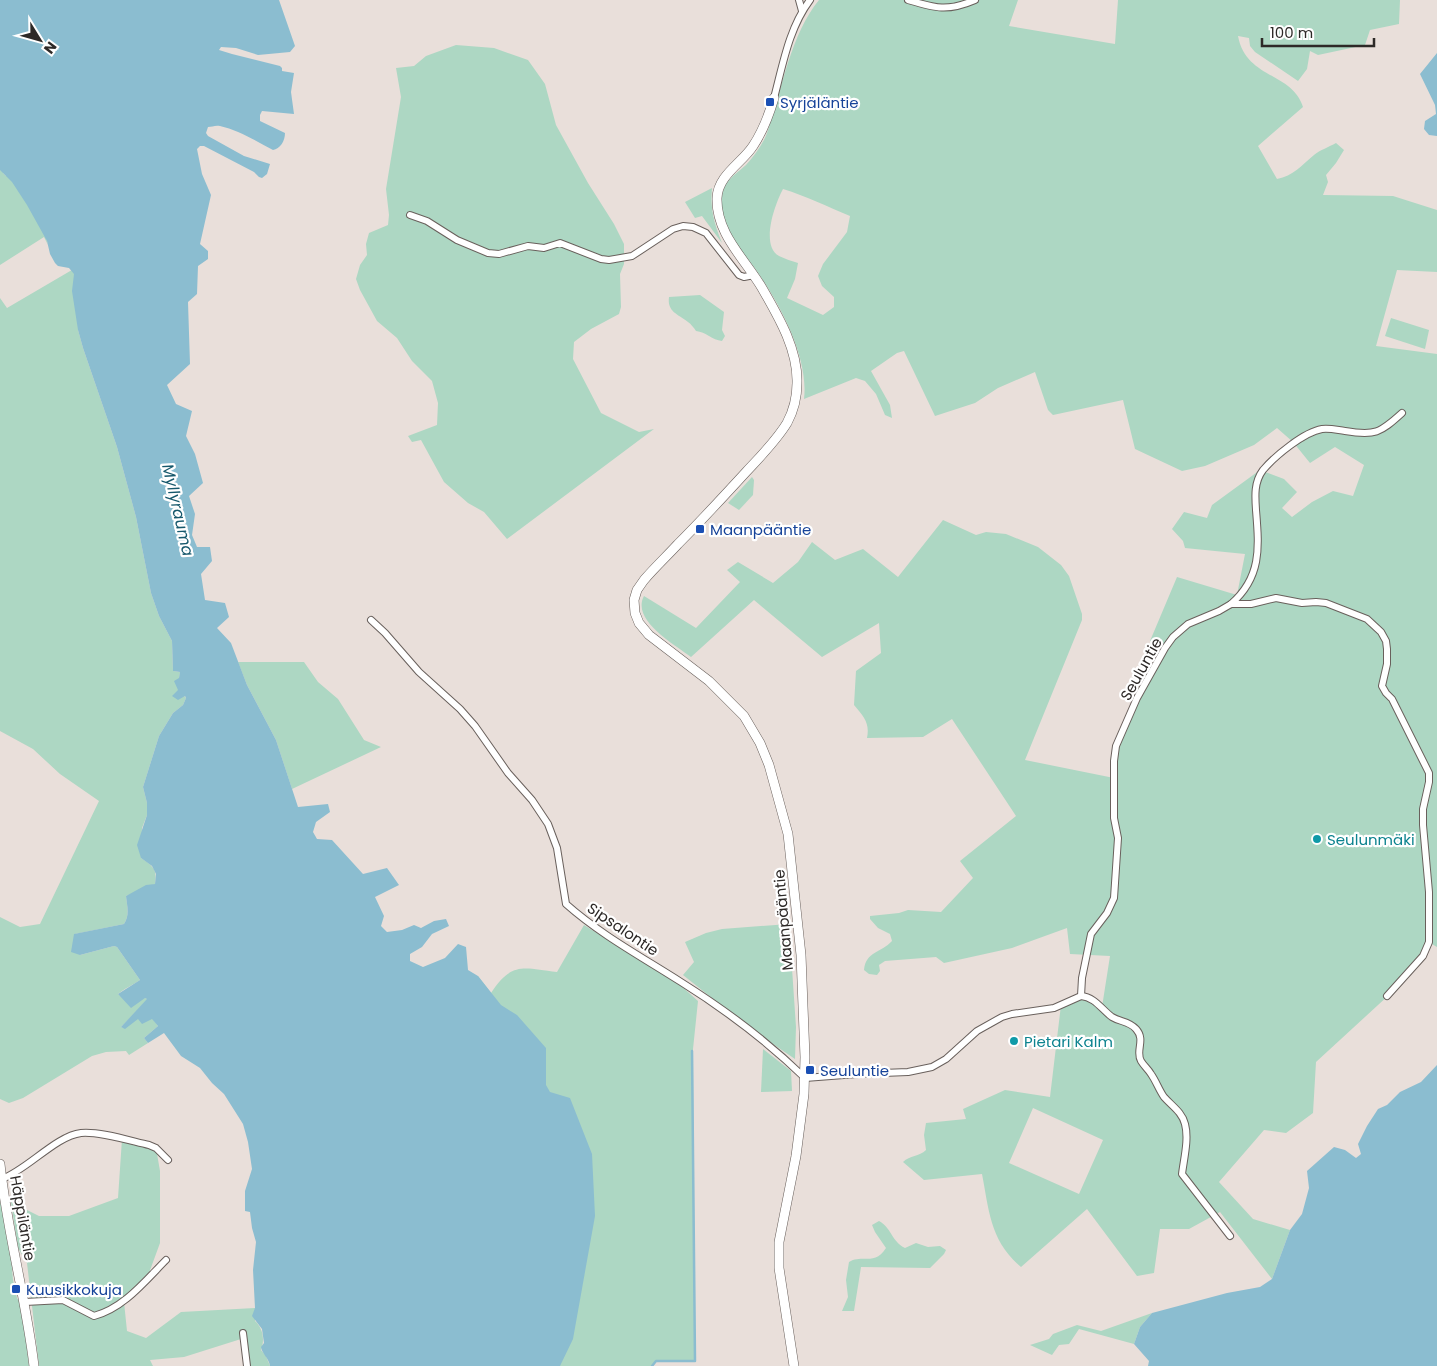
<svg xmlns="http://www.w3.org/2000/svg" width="1437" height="1366" font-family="Poppins,sans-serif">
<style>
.green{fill:#add7c3;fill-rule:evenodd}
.water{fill:#8bbdd0}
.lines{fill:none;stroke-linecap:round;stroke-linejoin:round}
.stream{stroke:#8bbdd0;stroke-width:2.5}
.minor-casing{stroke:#69605c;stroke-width:8}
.tertiary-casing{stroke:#69605c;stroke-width:10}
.minor{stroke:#fff;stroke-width:6}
.tertiary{stroke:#fff;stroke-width:9}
.transit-dot{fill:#1a4fb4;stroke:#fff;stroke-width:2}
.culture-dot{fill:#0f9aa8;stroke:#fff;stroke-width:2}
.labels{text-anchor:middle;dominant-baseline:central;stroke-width:4.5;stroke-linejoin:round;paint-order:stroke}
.transit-label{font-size:15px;fill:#164399;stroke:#fff;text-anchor:start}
.street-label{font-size:15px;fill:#2d2927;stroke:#fff}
.culture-label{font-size:15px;fill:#0d838f;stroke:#fff;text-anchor:start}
.water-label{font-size:16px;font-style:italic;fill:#16586c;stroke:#fff}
</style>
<rect width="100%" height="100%" fill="#e9dfda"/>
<g class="green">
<path d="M819,0H1018L1009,26L1115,44L1118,0H1400L1399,24L1370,30L1365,45L1318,55L1310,51L1307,69L1298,81L1255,52L1250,46L1249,38L1238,36C1246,79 1292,72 1303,107L1258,146L1277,179C1293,176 1302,165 1314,155C1320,150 1329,147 1336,143L1344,150L1336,163L1326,175L1328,182L1323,195L1393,196L1437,210V272L1397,270L1376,346L1437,354V947L1430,943L1427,949L1390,994L1316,1062L1313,1113L1286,1133L1264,1130L1219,1182L1253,1219L1290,1230L1272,1279L1220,1212L1189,1229H1160L1154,1273L1137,1276L1087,1209L1021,1267C990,1241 989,1210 982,1174L924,1180L903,1162C910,1155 919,1157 926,1150L924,1135L926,1123L966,1119L963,1109L1005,1090L1050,1097L1061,1005L1081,996L1102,1007L1110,956L1070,954L1067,928L1012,948L944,963L936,957L885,961L879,965L880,971L877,975L869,974L864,970C866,951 881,953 892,941L890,934L878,928L870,919V916L899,913L908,910L941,912L973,878L960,861L1016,816L952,719L923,737L867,738C870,723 864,717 854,705L856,671L881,653L879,623L822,657L754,600L691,657C674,644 631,620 644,596L696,628L740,582L727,570L738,562L773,583L798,562L812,542L835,560L863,549L898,577L943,520L976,535L986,532L1006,534L1038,547L1061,565L1069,576L1082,614V620L1025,760L1114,778L1116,746L1165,648L1150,641L1177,577L1237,595L1245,554L1185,548L1183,541L1172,529L1184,512L1207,518L1212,505L1260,470L1284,479L1297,492L1282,508L1292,517L1312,502L1333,491L1353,496L1364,465L1335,447L1310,463L1293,442L1277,428L1254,445L1205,466L1182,471L1135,449L1123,400L1053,415L1048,410L1035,372L998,388L975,403L935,416L904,351L897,353L871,371L890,405L892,418L885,415L876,394L865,381L856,378L804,399C809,358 780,304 756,270C739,246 719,230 722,197C724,180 735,175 746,165C755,155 764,143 768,130C782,88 791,34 819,0ZM783,189C806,196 828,207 850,216L847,232L823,264L818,276L822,286L834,297V307L823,315L787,298L795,279L798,263C792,261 785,259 779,256C760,245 775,204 783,189ZM1033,1108L1103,1140L1079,1194L1009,1163Z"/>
<polygon points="456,45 494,48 528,60 545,84 556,125 588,183 614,224 624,244 624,264 620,274 621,307 619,314 591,329 574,342 573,359 601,413 639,432 654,429 507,539 484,512 468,503 444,482 421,440 412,442 408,436 437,425 438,403 432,381 412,361 397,338 377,321 360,290 356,279 360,265 367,255 366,244 369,233 388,225 389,215 386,189 401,97 396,68 414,66 426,56"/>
<polygon points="0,144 3,173 6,176 26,159 48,245 44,237 0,265"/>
<path d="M712,188C710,209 714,223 722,243L702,216L695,218L685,202Z"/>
<path d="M77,267L78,330L83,348L117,447L136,517L151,593L159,616L172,641L173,671L180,672C178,691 173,682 186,698L183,705L173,713L159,736L143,787L147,803V815L142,828L141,858C154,867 157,869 155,884L126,896C127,906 130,915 124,924L75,934L80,955L114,946L117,947L140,980C133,985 125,988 118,994L126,1001L145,998L148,999L121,1027L125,1028L138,1018H152L158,1026L144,1038L148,1043L129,1055L126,1051L106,1052L92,1056L23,1098L9,1103L0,1099V917L20,927L40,924L99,801L60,774L33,749L0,731V298L7,308Z"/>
<path d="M700,295L724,312L722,330L725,336L722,341C712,340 706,332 696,331C694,328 691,324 688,322C678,314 667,312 669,297Z"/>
<polygon points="1391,318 1429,330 1425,349 1385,336"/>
<polygon points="752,477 754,480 753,495 739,510 728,503"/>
<polygon points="238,662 304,662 318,682 338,699 364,740 381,747 292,789 276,740 247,685"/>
<polygon points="789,924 796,1027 795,1059 748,1027 683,975 694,962 685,942 706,933 722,929"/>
<path d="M584,925L679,984L698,1001L693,1049L695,1361H656L652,1366H437L478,976L491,993C512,961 523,968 557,972Z"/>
<polygon points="763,1049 791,1071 792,1091 761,1092"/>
<path d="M122,1139L156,1148L160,1171V1243L145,1284L124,1302L127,1331L146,1338L181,1312L255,1308V1321C263,1328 265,1340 261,1350L266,1356L270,1366H244L241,1339L184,1357L150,1360L153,1366H39L27,1263L18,1248L11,1202L39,1216H69L118,1198Z"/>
<polygon points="0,1200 11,1256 13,1280 17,1298 21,1304 24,1324 29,1366 0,1366"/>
<path d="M879,1221C891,1227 892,1242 905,1248L916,1243L928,1247L940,1246L946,1250L944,1254L930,1268L861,1267L854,1311H842L848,1297L846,1280L849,1262C862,1254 875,1266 886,1248L875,1232L872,1225Z"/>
<polygon points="1152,1313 1140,1327 1134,1344 1079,1329 1069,1344 1059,1345 1052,1355 1030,1345 1049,1339 1053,1334 1077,1325 1101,1331"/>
</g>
<g class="water">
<path d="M0,0H279L295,46L290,52L258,55L236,48L221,47L219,50L232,54L280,66L282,68V71L294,73L291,92L294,114L262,111L260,115V121L285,133C285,141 280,149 273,150C256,141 238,130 220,126C215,125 212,127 208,127L206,133L208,136L244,156L270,164L267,174L262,178L259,177L254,172L204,146H200L197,149L202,174L211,195L200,244L208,251V259L198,266L197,294L188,302L190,364L167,385L176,404L192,411L186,436L195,454L203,483L189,496L195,514L192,535L197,547H210L212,561L201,574L205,600L225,603L229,617L217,628L231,643L247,685L276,740L298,807L328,804L330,812L316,822L313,832L317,839L332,840L363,874L387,868L399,885L375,897L384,916L381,926L387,932L402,930L414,925L421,928L434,921L446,919L449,926L432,934L422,947L410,954V961L423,967L445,958L458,944L466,947L468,970L478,976L501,1005L517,1015L546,1048V1085L550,1092L570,1098L592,1154L595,1216L573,1339L560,1366H270C269,1358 262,1354 261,1347L264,1343L262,1329L252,1316L255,1308L253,1270L256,1242L252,1228L250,1212L245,1211V1191L252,1169L248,1142L243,1124L224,1094L212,1083L200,1068L181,1056L164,1033L148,1043L144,1038L158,1026L152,1019L142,1024L138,1019L125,1029L121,1027L147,999L145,998L131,1008L118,994L140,980L117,947L114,946L80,955L71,952L74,934L124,924C130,915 127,906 126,896L146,885L155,884L156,874L152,866L141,858L137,845L147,815V803L143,787L159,736L173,713L183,705L186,698L185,696L178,700L172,696L178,690L174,681L179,678L180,672L173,671L172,641L159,616L151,593L136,517L117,447L83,348L78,330L72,291L74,274L69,268L58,266L55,263L50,254L47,241L27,205L12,182L0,170Z"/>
<polygon points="1437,53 1437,136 1429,135 1424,129 1425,121 1436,114 1435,105 1420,74"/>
<polygon points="1437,1065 1437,1366 1148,1366 1149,1361 1134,1344 1140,1327 1152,1313 1227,1293 1260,1287 1272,1279 1290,1230 1302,1214 1309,1188 1307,1171 1334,1147 1345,1150 1356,1158 1361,1154 1358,1144 1367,1126 1378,1109 1387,1105 1400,1092 1421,1082"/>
</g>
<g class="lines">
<polyline class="stream" points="652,1366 656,1361 695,1361 692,1051"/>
<defs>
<g id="minor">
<polyline points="799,0 802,11"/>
<path d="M908,0C935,8 947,12 975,0"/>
<path d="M774,98C783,64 789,28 810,0"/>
<polyline points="410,215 427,221 457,240 488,253 499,254 528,246 544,248 560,243 601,259 609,260 632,256 673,229 683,226 693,227 706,233 739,275 744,277 754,275"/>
<path d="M1231,604C1262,577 1259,547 1256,510C1255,496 1254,482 1263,470C1275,456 1304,432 1322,429C1330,428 1337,430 1345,431C1375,436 1380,433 1402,413"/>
<path d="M371,620L385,633L419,672L460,709L475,726L508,773L532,800L548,824L557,848L566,904C601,935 642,957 681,982C724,1009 768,1042 805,1078L857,1074L908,1072L932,1067L946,1059L977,1031L1002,1017L1012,1014L1054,1008L1081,996L1082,978L1091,934L1107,913L1114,898L1118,838L1114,818V761L1116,746L1137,698L1165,648L1173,637L1188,624L1219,611L1231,604H1251L1276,598L1302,603L1316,602L1326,603L1367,619L1381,632L1386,641L1387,649V664L1382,686L1386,693L1392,699L1429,773V782L1423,809V825L1429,892V942L1423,956L1387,996"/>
<path d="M1081,996C1095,997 1102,1010 1112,1017C1120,1022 1129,1021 1136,1029C1146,1040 1135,1051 1141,1061C1144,1066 1148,1069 1151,1074C1156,1081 1159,1090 1164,1097C1172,1106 1182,1112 1185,1124C1189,1139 1184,1158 1182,1174L1230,1236"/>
<path d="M2,1179C28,1169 56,1136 81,1133C99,1131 131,1141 149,1145L156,1148L168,1160"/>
<path d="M25,1302L63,1300L94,1316C124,1308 145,1281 166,1260"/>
<polyline points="243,1333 247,1366"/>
</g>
<g id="tertiary">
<path d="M774,98C769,115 763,131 753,146C742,163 718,175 717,198C716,234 745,259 762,288C778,316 798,349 797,383C797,397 794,410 787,423C776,441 760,457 746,472C724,496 701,521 678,544C667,556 655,567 644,580L637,590L634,600L635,613L639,623L649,635L709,681L744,716L760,743L769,765L788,834L801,955L805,1057L804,1094L796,1156L779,1242V1268L794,1366"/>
<path d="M0,1164C7,1232 26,1298 34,1366"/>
</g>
</defs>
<use href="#minor" class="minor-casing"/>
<use href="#tertiary" class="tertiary-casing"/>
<use href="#minor" class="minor"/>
<use href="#tertiary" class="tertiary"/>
</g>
<g class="transit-dot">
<rect x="765" y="97" width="10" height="10" rx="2.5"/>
<rect x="695" y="524" width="10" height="10" rx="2.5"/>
<rect x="805" y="1065" width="10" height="10" rx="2.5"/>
<rect x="11" y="1284" width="10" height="10" rx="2.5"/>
</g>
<g class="culture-dot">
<circle cx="1317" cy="839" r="5"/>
<circle cx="1014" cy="1041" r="5"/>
</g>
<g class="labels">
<g class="transit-label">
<text x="780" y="102">Syrjäläntie</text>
<text x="710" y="529">Maanpääntie</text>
<text x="820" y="1070">Seuluntie</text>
<text x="26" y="1289">Kuusikkokuja</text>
</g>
<g class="street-label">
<text transform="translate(1141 669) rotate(-61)">Seuluntie</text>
<text transform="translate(783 920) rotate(-95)">Maanpääntie</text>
<text transform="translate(623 929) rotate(34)">Sipsalontie</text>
<text transform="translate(23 1218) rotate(80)">Häppiläntie</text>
</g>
<g class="culture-label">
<text x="1327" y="839">Seulunmäki</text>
<text x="1024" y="1041">Pietari Kalm</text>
</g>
<g class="water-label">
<text transform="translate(178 510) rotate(77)">Myllyrauma</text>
</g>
</g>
<g transform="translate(40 40) rotate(127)" stroke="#ffffff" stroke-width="4" paint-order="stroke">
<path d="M0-4L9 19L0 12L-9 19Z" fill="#2d2927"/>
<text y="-8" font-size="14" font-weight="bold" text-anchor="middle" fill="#2d2927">N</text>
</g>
<path d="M1262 38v8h112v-8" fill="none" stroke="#2d2927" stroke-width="2.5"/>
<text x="1270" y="38" font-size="15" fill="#2d2927" stroke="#ffffff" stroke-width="4" paint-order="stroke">100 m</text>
</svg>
